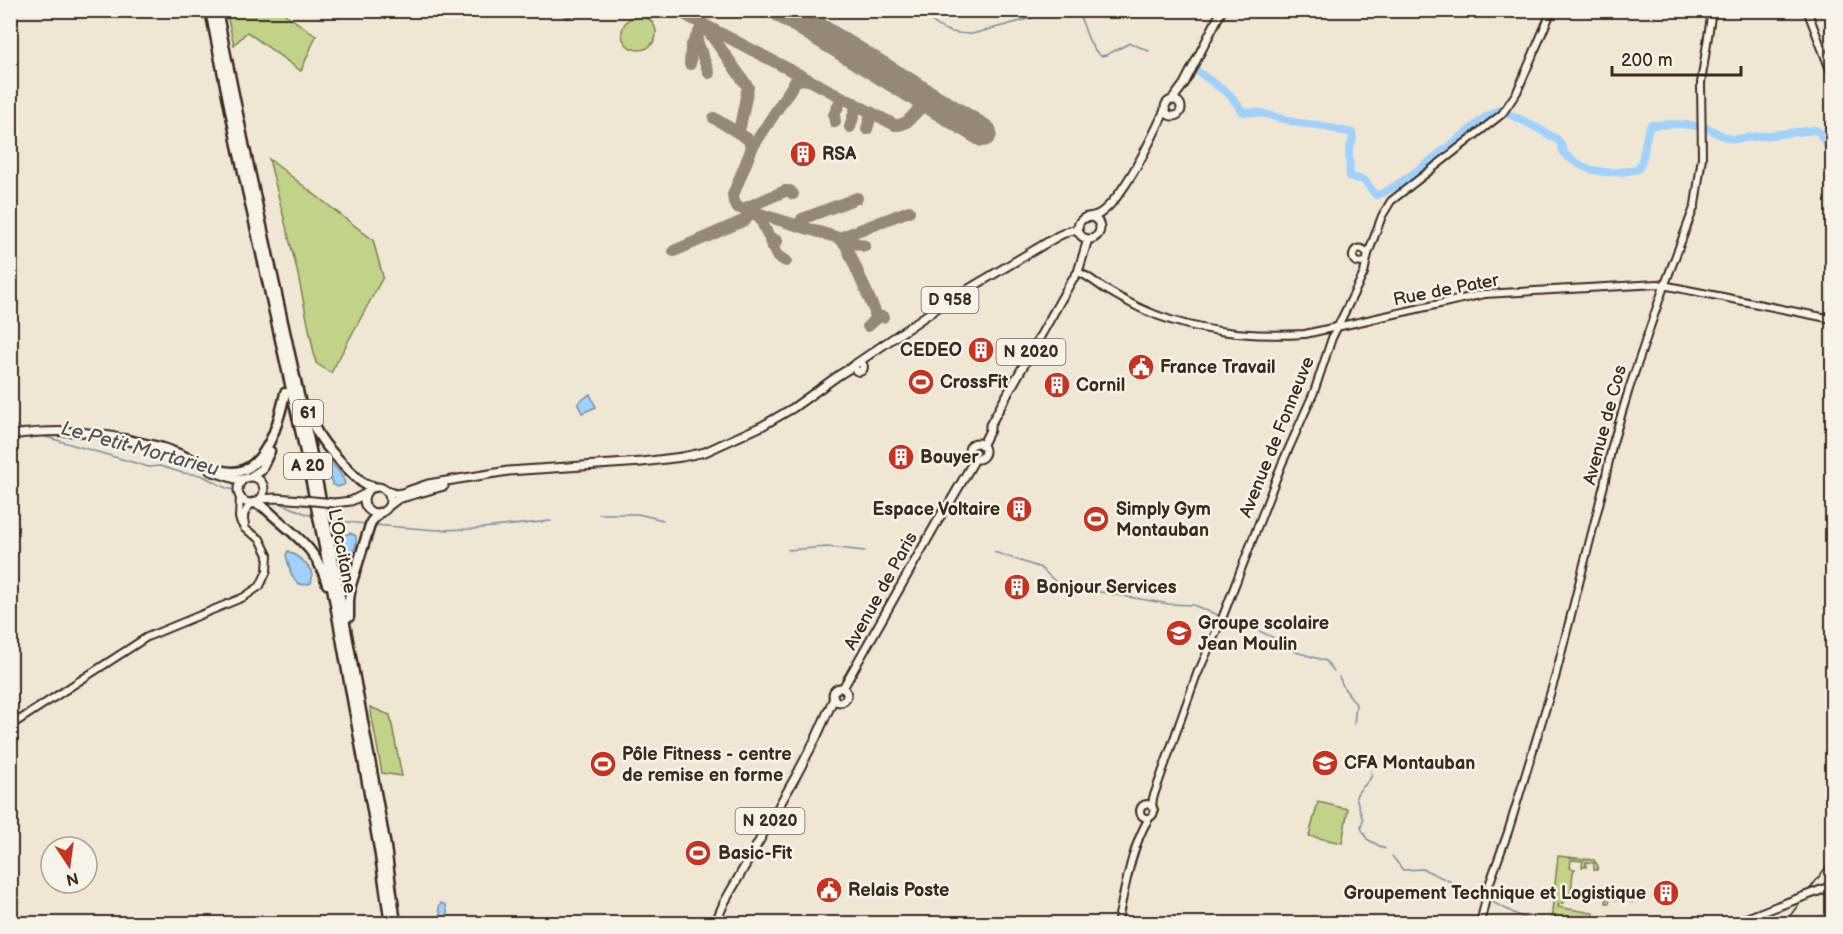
<svg xmlns="http://www.w3.org/2000/svg" width="1843" height="934" font-family="'Balsamiq Sans',sans-serif">
<style>
.green{fill:#c0d388;stroke:#7e7e53;stroke-width:1.5}
.water{fill:#a0d1fd;stroke:#788ea4;stroke-width:1.5}
.lines{fill:none;stroke-linecap:round;stroke-linejoin:round}
.stream{stroke:#788ea4;stroke-width:1.5}
.river{stroke:#a0d1fd;stroke-width:8}
.taxiway{stroke:#968879;stroke-width:12}
.runway{stroke:#968879;stroke-width:28}
.secondary-casing{stroke:#3b2a1e;stroke-width:10}
.primary-casing{stroke:#3b2a1e;stroke-width:11}
.highway-casing{stroke:#3b2a1e;stroke-width:13}
.secondary{stroke:#f7f3e8;stroke-width:6}
.primary{stroke:#f7f3e8;stroke-width:7}
.highway{stroke:#f7f3e8;stroke-width:8}
.rail{stroke:#3b2a1e;stroke-width:1.5}
.primary-bridge-casing{stroke:#3b2a1e;stroke-width:11;stroke-linecap:butt}
.primary-bridge{stroke:#f7f3e8;stroke-width:7}
.labels{text-anchor:middle;dominant-baseline:central;stroke-width:5;stroke-linejoin:round;paint-order:stroke}
.shield{fill:#f7f3e8;stroke:#73665b;stroke-width:1.5}
.shield-label{font-size:16px;font-weight:bold;fill:#3b2a1e}
.poi-label{font-size:18px;font-weight:bold;fill:#3b2a1e;stroke:#f7f3e8;text-anchor:start}
.street-label{font-size:18px;fill:#3b2a1e;stroke:#f7f3e8}
.water-label{font-size:20px;font-style:italic;fill:#545456;stroke:#f7f3e8}
</style>
<rect width="100%" height="100%" fill="#f0e6d4"/>
<filter id="ink" filterUnits="userSpaceOnUse"><feTurbulence type="fractalNoise" baseFrequency=".0167" numOctaves="2"/><feDisplacementMap in="SourceGraphic" scale="12" xChannelSelector="R" yChannelSelector="G"/><feConvolveMatrix kernelMatrix="1 2 1 2 8 2 1 2 1" color-interpolation-filters="sRGB"/></filter>
<g filter="url(#ink)">
<g class="green">
<polygon points="226,11 286,11 285,14 316,36 301,71 247,32 234,45"/>
<circle cx="639" cy="33" r="17"/>
<polygon points="269,159 373,240 383,277 331,373 316,363 297,270"/>
<polygon points="370,707 390,715 402,776 382,773"/>
<polygon points="1318,802 1348,809 1342,843 1309,836"/>
<polygon points="1558,856 1594,860 1598,866 1597,870 1594,870 1594,863 1586,862 1586,867 1582,867 1583,861 1571,860 1570,868 1575,869 1573,872 1571,893 1566,894 1566,897 1563,896 1563,903 1559,904 1558,907 1593,913 1592,923 1551,921"/>
<polygon points="1607,890 1634,898 1633,902 1610,899 1609,903 1606,903"/>
</g>
<g class="water">
<polygon points="590,394 596,407 582,413 578,405 578,403"/>
<path d="M328,463C336,464 342,476 345,483L344,485L338,487L333,485L327,468Z"/>
<polygon points="350,533 356,536 356,545 351,557 346,559 343,553 339,537"/>
<path d="M288,551C299,557 317,569 311,583C292,591 290,569 286,555Z"/>
<polygon points="441,903 446,905 449,923 442,923 439,907"/>
</g>
<g class="lines">
<g class="stream">
<path d="M918,10C938,27 944,34 972,34L1032,18L1050,10"/>
<path d="M1075,10C1086,20 1084,43 1101,56L1106,55L1130,43L1149,51"/>
<polyline points="10,423 20,428"/>
<polyline points="39,435 149,467 160,466 183,473 201,475 226,488 234,490"/>
<polyline points="275,501 314,517"/>
<polyline points="599,514 638,514 663,520"/>
<polyline points="331,520 365,524"/>
<polyline points="374,525 437,530 473,529 551,521"/>
<polyline points="788,550 828,547 865,551"/>
<polyline points="994,552 1041,568 1057,583 1087,590"/>
<polyline points="1094,591 1169,604 1193,605 1218,615"/>
<polyline points="1226,617 1245,624 1280,641 1296,652 1326,661 1334,671"/>
<polyline points="1339,677 1344,688 1356,704 1354,725"/>
<path d="M1371,771L1372,775C1369,784 1358,788 1356,797L1363,820L1361,828L1367,839L1385,849"/>
<polyline points="1392,856 1403,870 1423,869 1482,896"/>
<polyline points="1490,901 1536,924"/>
<polyline points="1639,924 1672,917 1712,922"/>
<polyline points="1759,924 1776,918 1788,924"/>
<polyline points="1796,924 1801,919 1823,916 1832,910"/>
</g>
<g class="river">
<path d="M1197,71L1230,95L1243,112L1261,113L1298,123L1317,125L1352,133L1353,139L1349,150L1350,177L1364,180L1376,195C1391,195 1469,130 1486,117L1499,110"/>
<path d="M1508,114C1524,120 1543,131 1558,140C1563,144 1561,151 1567,156C1588,174 1612,175 1638,169C1647,156 1643,138 1651,125C1669,124 1691,123 1709,129C1719,133 1722,138 1735,139L1815,130L1819,132L1832,153"/>
</g>
<g class="taxiway">
<polyline points="566,10 568,13"/>
<path d="M676,10L895,125C913,127 916,100 935,105C942,107 949,113 956,116"/>
<polyline points="704,29 709,32 748,87 740,127"/>
<polyline points="698,35 697,41 709,73"/>
<polyline points="690,64 691,47 703,25"/>
<polyline points="809,80 801,79 795,82 752,148 733,195 734,202 737,207 865,246"/>
<polyline points="903,84 920,97 920,105 917,111"/>
<polyline points="714,118 748,139 752,148"/>
<polyline points="835,122 834,115 841,100 839,96"/>
<polyline points="850,127 856,107 854,103"/>
<polyline points="867,129 871,115 870,112"/>
<polyline points="743,209 785,191 790,191 793,194"/>
<polyline points="758,214 769,237 777,241"/>
<polyline points="800,226 802,219 857,198"/>
<polyline points="770,241 777,256 786,261"/>
<polyline points="674,251 745,220 753,212"/>
<polyline points="883,317 879,317 876,314 846,245 839,238 909,211"/>
<polyline points="868,326 875,320 875,313"/>
</g>
<polyline class="runway" points="783,10 983,133"/>
<defs>
<g id="secondary">
<polyline points="1807,10 1832,75"/>
<polyline points="1368,254 1382,216 1391,201 1502,114 1517,92 1552,10"/>
<path d="M1078,272C1088,276 1096,283 1105,289C1117,296 1129,303 1142,309C1192,332 1252,337 1305,334L1484,294L1658,284L1832,319"/>
<path d="M245,524C242,515 246,508 253,503"/>
<path d="M1198,673L1223,616L1281,466L1314,392L1332,338L1364,273L1368,254C1354,236 1344,268 1365,262"/>
<polyline points="10,726 147,637 244,597 260,586 267,571 268,555 260,539 245,529 241,523 239,518 240,496"/>
<circle cx="1147" cy="811" r="7"/>
<polyline points="1152,807 1153,798 1198,671"/>
<path d="M1117,924C1125,890 1131,847 1149,818"/>
<polyline points="1480,924 1489,885 1508,832 1555,678 1604,485 1612,446 1629,389 1662,292 1695,205 1702,157 1701,83 1712,10"/>
</g>
<g id="primary">
<circle cx="1173" cy="108" r="8"/>
<polyline points="1172,100 1184,84 1222,10"/>
<circle cx="1089" cy="228" r="11"/>
<path d="M1085,218C1090,217 1095,216 1099,214C1124,198 1152,138 1165,110"/>
<circle cx="859" cy="367" r="4.5"/>
<polyline points="857,363 940,306 1058,236 1069,231 1078,229"/>
<path d="M10,435C49,430 89,429 127,440"/>
<circle cx="977" cy="451" r="8"/>
<polyline points="982,446 990,430 990,425 1072,280 1078,272 1088,239"/>
<polyline points="210,471 235,479 243,479"/>
<circle cx="251" cy="490" r="13"/>
<circle cx="377" cy="500" r="13"/>
<polyline points="387,491 395,494 402,493 428,484 508,471 642,462 682,457 705,452 762,426 793,408 839,375 855,365"/>
<polyline points="261,499 275,498 303,500"/>
<polyline points="334,503 351,501 365,494"/>
<polyline points="390,505 398,499 444,486"/>
<polyline points="843,688 945,508 949,504 975,459"/>
<circle cx="840" cy="695" r="7"/>
<polyline points="715,924 724,903 796,776 816,738 834,698"/>
<polyline points="1732,924 1778,906"/>
</g>
<g id="highway">
<polyline points="210,10 237,145 305,452 330,576 379,849 390,924"/>
<polyline points="217,10 244,144 311,450 336,575 386,847 396,924"/>
<path d="M307,408C316,440 335,456 358,479L364,484L374,487"/>
<path d="M123,439C135,442 147,444 159,447C181,453 201,466 224,471C264,480 279,422 285,393"/>
<polyline points="252,476 261,470 270,451"/>
<path d="M253,503C263,504 269,512 276,518C300,539 318,552 327,584"/>
<polyline points="349,617 349,601 351,585 371,522 379,513"/>
</g>
</defs>
<use href="#secondary" class="secondary-casing"/>
<use href="#primary" class="primary-casing"/>
<use href="#highway" class="highway-casing"/>
<use href="#secondary" class="secondary"/>
<use href="#primary" class="primary"/>
<use href="#highway" class="highway"/>
<polyline class="rail" points="1784,924 1832,859"/>
<defs>
<g id="primary-bridge">
<polyline points="303,500 334,503"/>
<polyline points="1778,906 1832,886"/>
</g>
</defs>
<use href="#primary-bridge" class="primary-bridge-casing"/>
<use href="#primary-bridge" class="primary-bridge"/>
</g>
</g>
<defs>
<symbol id="building-disc" viewBox="-11 -11 22 22"><circle r="9.5" fill="#c8321e" stroke="#f7f3e8"/><path d="M-4-6H4V6H1V3H-1V6H-4ZM-2.5-4.3h1.7v1.8h-1.7ZM.8-4.3h1.7v1.8H.8ZM-2.5-1h1.7V.8h-1.7ZM.8-1h1.7V.8H.8Z" fill="#fff"/></symbol>
<symbol id="civic-disc" viewBox="-11 -11 22 22"><circle r="9.5" fill="#c8321e" stroke="#f7f3e8"/><path d="M-.6-6.5H3V-4.5H.6V-3L4-1V1h2V6H-6V1h2V-1L-.6-3ZM-1.2 2.5V6h2.4V2.5Z" fill="#fff"/></symbol>
<symbol id="stadium-disc" viewBox="-11 -11 22 22"><circle r="9.5" fill="#c8321e" stroke="#f7f3e8"/><path d="M0-5a6.5 5 0 1 0 0 10a6.5 5 0 1 0 0-10ZM-3.5-1.8h7v3.6h-7Z" fill="#fff"/></symbol>
<symbol id="school-disc" viewBox="-11 -11 22 22"><circle r="9.5" fill="#c8321e" stroke="#f7f3e8"/><path d="M0-5L7-2L0 1L-7-2ZM-4 1L0 2.5L4 1V4Q0 6-4 4Z" fill="#fff"/></symbol>
<symbol id="university-disc" viewBox="-11 -11 22 22"><circle r="9.5" fill="#c8321e" stroke="#f7f3e8"/><path d="M0-5L7-2L0 1L-7-2ZM-4 1L0 2.5L4 1V4Q0 6-4 4Z" fill="#fff"/></symbol>
</defs>
<g fill-rule="evenodd">
<use href="#building-disc" x="788" y="139" width="30" height="30"/>
<use href="#building-disc" x="966" y="335" width="30" height="30"/>
<use href="#civic-disc" x="1126" y="352" width="30" height="30"/>
<use href="#stadium-disc" x="906" y="367" width="30" height="30"/>
<use href="#building-disc" x="1042" y="370" width="30" height="30"/>
<use href="#building-disc" x="886" y="442" width="30" height="30"/>
<use href="#building-disc" x="1004" y="494" width="30" height="30"/>
<use href="#stadium-disc" x="1081" y="504" width="30" height="30"/>
<use href="#building-disc" x="1002" y="572" width="30" height="30"/>
<use href="#school-disc" x="1164" y="618" width="30" height="30"/>
<use href="#university-disc" x="1310" y="748" width="30" height="30"/>
<use href="#stadium-disc" x="588" y="749" width="30" height="30"/>
<use href="#stadium-disc" x="683" y="838" width="30" height="30"/>
<use href="#civic-disc" x="814" y="875" width="30" height="30"/>
<use href="#building-disc" x="1651" y="878" width="30" height="30"/>
</g>
<g class="labels">
<g class="shield">
<rect x="921.5" y="287" width="57" height="26" rx="4.5"/>
<rect x="996.5" y="339" width="69" height="26" rx="4.5"/>
<rect x="293" y="400" width="30" height="26" rx="4.5"/>
<rect x="284" y="453" width="48" height="26" rx="4.5"/>
<rect x="735.5" y="808" width="69" height="26" rx="4.5"/>
</g>
<g class="shield-label">
<text x="950" y="300">D 958</text>
<text x="1031" y="352">N 2020</text>
<text x="308" y="413">61</text>
<text x="308" y="466">A 20</text>
<text x="770" y="821">N 2020</text>
</g>
<g class="poi-label">
<text x="822" y="154">RSA</text>
<text x="962" y="350" text-anchor="end">CEDEO</text>
<text x="1160" y="367">France Travail</text>
<text x="940" y="382">CrossFit</text>
<text x="1076" y="385">Cornil</text>
<text x="920" y="457">Bouyer</text>
<text x="1000" y="509" text-anchor="end">Espace Voltaire</text>
<text x="1116" y="509">Simply Gym<tspan x="1116" dy="21">Montauban</tspan></text>
<text x="1036" y="587">Bonjour Services</text>
<text x="1198" y="623">Groupe scolaire<tspan x="1198" dy="21">Jean Moulin</tspan></text>
<text x="622" y="754">Pôle Fitness - centre<tspan x="622" dy="21">de remise en forme</tspan></text>
<text x="1344" y="763">CFA Montauban</text>
<text x="718" y="853">Basic-Fit</text>
<text x="848" y="890">Relais Poste</text>
<text x="1646" y="893" text-anchor="end">Groupement Technique et Logistique</text>
</g>
<g class="street-label">
<text transform="translate(1446 290) rotate(-11)">Rue de Pater</text>
<text transform="translate(1605 425) rotate(-75)">Avenue de Cos</text>
<text transform="translate(1277 437) rotate(-68)">Avenue de Fonneuve</text>
<text transform="translate(342 551) rotate(79)">L'Occitane</text>
<text transform="translate(881 591) rotate(-61)">Avenue de Paris</text>
</g>
<g class="water-label">
<text transform="translate(140 449) rotate(15)">Le Petit Mortarieu</text>
</g>
</g>
<rect width="1843" height="934" fill="none" stroke="#f7f3e8" stroke-width="36"/>
<rect x="18" y="18" width="1807" height="898" fill="none" stroke="#3b2a1e" stroke-width="2" filter="url(#ink)"/>
<g transform="translate(69 865) rotate(167)"><circle r="28" fill="#f7f3e8" stroke="#aca397" stroke-width="1.5"/>
<path d="M0-4.5L10 22L0 15L-10 22Z" fill="#c8321e"/>
<text y="-9" font-size="16" font-weight="bold" text-anchor="middle" fill="#3b2a1e">N</text>
</g>
<path d="M1612 66v9h129v-9" fill="none" stroke="#3b2a1e" stroke-width="3"/>
<text x="1621" y="66" font-size="18" fill="#3b2a1e" stroke="#f7f3e8" stroke-width="4.5" paint-order="stroke">200 m</text>
</svg>
